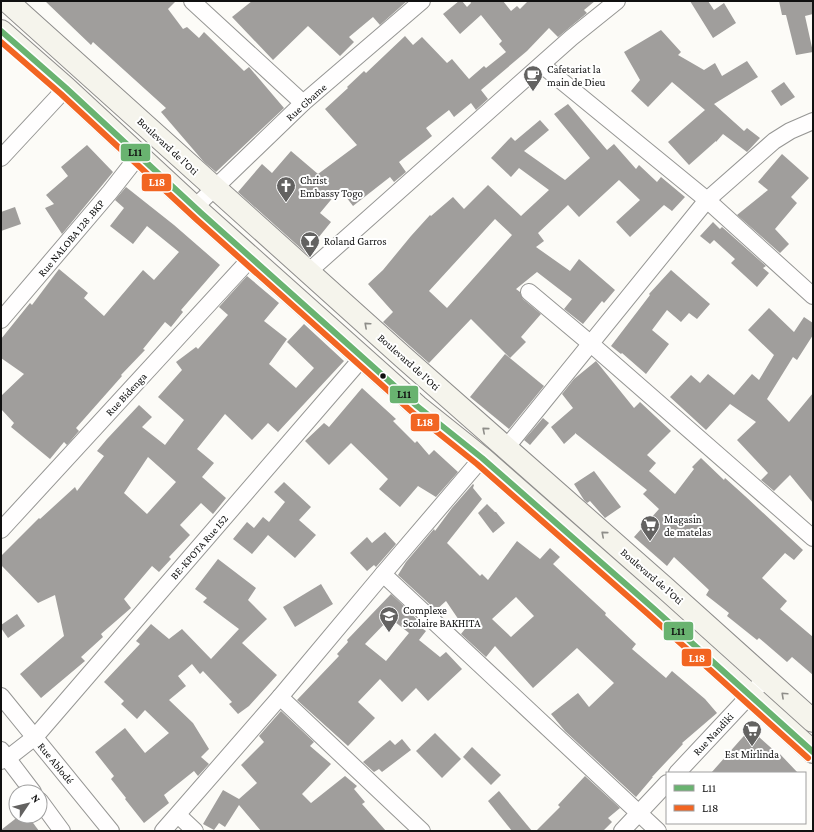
<svg xmlns="http://www.w3.org/2000/svg" width="814" height="832" font-family="'Crimson Pro',serif">
<style>
.building{fill:#a09e9c;fill-rule:evenodd}
.lines{fill:none;stroke-linecap:round;stroke-linejoin:round}
.street-casing{stroke:#969694;stroke-width:18}
.secondary-casing{stroke:#8d8c8b;stroke-width:24}
.street{stroke:#fffefe;stroke-width:16}
.secondary{stroke:#f5f4ec;stroke-width:22}
.bus-1-casing{stroke:#fff;stroke-width:9}
.bus-2-casing{stroke:#fff;stroke-width:9}
.bus-1{stroke:#69b370;stroke-width:6}
.bus-2{stroke:#f26522;stroke-width:6}
.oneway{stroke:#8e8d89}
.bus-dot{fill:#101010;stroke:#fff;stroke-width:1.5}
.labels{text-anchor:middle;dominant-baseline:central;stroke-width:4;stroke-linejoin:round;paint-order:stroke}
.poi-label{font-size:11px;fill:#101010;stroke:#fff;text-anchor:start}
.street-label{font-size:11px;fill:#101010;stroke:#fff}
.line-badge{stroke:#fff;stroke-width:1.5}
.badge-label{font-size:11px;text-anchor:middle;font-weight:bold;fill:#fff}
.pale-badge-label{font-size:11px;text-anchor:middle;font-weight:bold;fill:#111}
</style>
<rect width="100%" height="100%" fill="#fcfbf7"/>
<g class="building">
<polygon points="45,1 176,1 168,9 183,29 187,27 199,38 204,32 244,71 249,67 284,108 216,172 204,162 161,112 166,108 93,42 91,45"/>
<polygon points="252,1 407,1 380,25 373,17 349,37 354,42 340,56 308,26 273,60 232,17"/>
<polygon points="459,1 462,1 467,7 471,3 470,1 503,1 511,11 517,6 520,9 528,1 595,1 584,10 587,13 558,37 549,28 527,51 481,90 488,99 478,108 476,110 471,103 454,117 449,110 426,128 432,136 399,162 406,172 394,182 390,177 353,206 340,189 320,213 331,222 306,253 238,192 262,164 272,173 291,151 318,174 357,145 325,109 348,88 347,87 364,71 366,73 405,36 413,45 422,37 447,63 452,59 469,79 484,66 486,68 506,52 499,44 502,41 481,15 460,34 443,14"/>
<polygon points="690,1 708,1 714,10 724,3 736,23 713,38"/>
<polygon points="779,1 813,1 813,14 805,16 813,52 796,55 786,15 782,15"/>
<polygon points="661,30 681,52 678,55 704,70 715,63 722,76 747,61 758,77 714,104 744,131 747,128 760,138 747,152 723,134 716,142 716,141 689,165 668,142 705,110 672,82 648,107 631,91 640,80 624,52"/>
<polygon points="784,82 795,97 781,106 771,91"/>
<path d="M568,104L607,150L614,144L636,169L639,165L657,182L661,177L685,197L672,211L664,205L630,237L616,222L640,200L619,180L579,217L568,205L538,233L544,241L536,247L570,271L579,259L615,290L604,303L602,301L583,324L564,309L572,299L537,272L516,289L520,292L523,299L541,314L521,337L526,342L510,358L471,319L429,363L383,322L393,312L368,284L383,270L411,236L430,215L431,216L453,197L464,209L488,185L521,216L549,190L519,168L511,177L491,158L511,137L515,141L540,120L549,130L524,151L565,180L590,158L554,114ZM495,219L512,235L447,308L429,291Z"/>
<polygon points="87,145 113,172 62,234 45,208 54,204 46,195 68,176 61,167"/>
<polygon points="782,154 809,178 791,197 797,203 775,229 789,244 780,253 737,215 768,190 758,182"/>
<polygon points="126,187 174,225 220,265 181,310 183,312 171,327 165,322 143,349 145,350 121,375 122,376 76,428 79,431 67,445 64,442 50,459 11,427 14,423 1,409 1,396 24,374 1,358 1,339 30,303 32,305 59,269 88,293 84,298 104,316 143,270 154,280 179,252 147,226 133,244 110,226 124,208 115,200"/>
<polygon points="15,207 21,224 1,231 1,212"/>
<polygon points="713,222 720,229 722,227 766,266 763,268 769,273 757,287 731,263 735,259 714,240 710,244 700,236"/>
<polygon points="671,270 710,304 697,319 689,313 681,322 667,310 652,330 669,344 646,374 622,353 621,354 611,346 650,295 649,294"/>
<path d="M247,276L279,303L264,321L287,339L269,364L296,388L314,368L287,342L304,324L344,361L278,432L268,423L252,440L225,414L197,449L214,463L202,477L226,498L213,514L201,503L180,525L190,535L169,557L171,559L159,572L152,566L124,599L131,608L101,634L103,637L81,657L85,661L41,698L20,674L64,636L55,595L38,603L1,565V556L39,518L40,519L75,487L77,491L104,456L97,451L107,439L139,405L152,417L142,427L165,445L184,420L158,397L182,370L176,362L196,347L198,349L228,315L219,307ZM148,457L176,482L147,514L124,493Z"/>
<polygon points="769,308 794,332 804,317 813,323 813,335 797,360 793,357 767,399 789,422 813,393 813,503 790,475 774,491 761,480 768,473 737,440 756,422 730,404 706,430 670,397 691,375 700,383 708,374 734,395 752,374 759,380 774,355 748,330"/>
<polygon points="505,354 544,386 509,429 470,397"/>
<polygon points="596,361 634,408 640,402 671,431 647,455 656,463 649,471 675,494 694,469 692,467 701,458 724,480 725,478 745,496 803,550 794,560 785,553 762,578 787,601 780,609 813,637 813,675 792,657 787,662 759,638 757,640 727,616 729,613 706,595 709,590 674,557 667,566 634,537 659,509 643,494 647,490 575,433 575,434 564,444 551,427 573,408 562,394 574,379"/>
<polygon points="362,388 396,419 393,421 415,443 417,441 429,455 434,450 458,472 436,497 418,486 400,507 379,489 388,479 351,443 329,465 305,441 324,423 329,427"/>
<polygon points="543,418 549,423 530,445 524,440"/>
<polygon points="594,471 621,507 605,518 590,501 587,503 584,500 574,484"/>
<polygon points="284,482 311,507 299,520 316,535 295,558 268,535 252,554 233,539 247,522 254,528 263,517 269,522 285,502 274,492"/>
<path d="M473,484L474,485L473,488L482,499L447,543L480,576L482,574L488,580L517,541L540,559L550,548L560,557L553,564L606,613L605,615L636,644L632,649L666,678L672,671L705,699L717,713L682,743L683,744L652,777H653L636,797L565,731L551,714L578,693L589,707L614,683L577,648L533,688L495,646L486,657L461,634L465,629L446,601L436,610L398,575L406,562L434,529L435,531L452,508ZM516,597L534,616L511,637L492,619Z"/>
<polygon points="487,504 495,512 496,512 505,523 493,533 478,513"/>
<polygon points="385,532 396,544 376,567 374,565 367,571 350,553 367,537 372,543"/>
<polygon points="218,559 256,588 248,600 267,619 242,643 277,675 249,706 238,714 229,704 232,702 203,671 200,674 192,664 178,676 186,686 169,700 193,723 209,749 201,757 209,764 198,776 194,771 164,795 169,803 144,823 125,799 126,798 111,779 114,776 95,752 125,728 145,753 169,733 145,710 137,719 121,704 124,701 104,682 140,644 136,641 151,624 169,639 182,629 211,659 239,629 203,602 207,598 195,589"/>
<polygon points="321,584 333,604 295,627 283,607"/>
<path d="M391,594L406,608L422,625L420,627L426,631L419,640L440,657L446,652L462,669L428,701L416,688L402,702L380,679L358,702L375,718L348,746L297,700L339,656L337,654L348,642L347,640ZM390,618L409,633L386,661L365,644Z"/>
<polygon points="17,614 25,626 8,638 1,628 1,625"/>
<polygon points="281,711 314,742 310,746 331,764 302,794 311,803 345,776 357,786 354,789 365,802 362,804 386,831 261,831 239,805 225,827 219,823 214,830 203,824 223,790 239,799 257,783 241,765 264,742 259,736"/>
<polygon points="750,729 778,754 779,753 798,773 711,773"/>
<polygon points="435,733 461,759 442,778 416,751"/>
<polygon points="402,739 411,750 382,772 379,769 374,772 363,762 390,740 395,745"/>
<polygon points="472,747 501,775 491,785 463,757"/>
<polygon points="585,776 620,808 608,818 612,822 603,831 536,831 560,807 558,805"/>
<polygon points="499,791 532,831 512,831 488,801"/>
<polygon points="19,816 28,816 39,831 1,831 1,830"/>
</g>
<g class="lines">
<defs>
<g id="street">
<polyline points="192,1 303,103"/>
<polyline points="542,65 707,200 813,296"/>
<polyline points="1,158 66,88"/>
<polyline points="195,207 303,103 422,1"/>
<polyline points="308,272 571,38 617,1"/>
<polyline points="529,292 591,344 813,538"/>
<polyline points="1,320 110,192 139,155"/>
<polyline points="506,448 707,200 774,141 790,131 813,121"/>
<polyline points="1,530 251,258"/>
<polyline points="383,574 658,831"/>
<polyline points="1,696 111,831"/>
<polyline points="280,697 422,831"/>
<polyline points="1,750 33,792"/>
<polyline points="1,761 8,758 35,737 363,357"/>
<polyline points="677,773 766,678"/>
<polyline points="40,801 62,831"/>
<polyline points="178,815 195,831"/>
<polyline points="163,831 280,697 383,574 482,458"/>
<polyline points="622,831 667,783"/>
</g>
<g id="secondary">
<polyline points="7,1 403,357 665,588 813,721"/>
<polyline points="1,31 66,88 201,213 417,406 482,458 653,608 813,752"/>
</g>
</defs>
<use href="#street" class="street-casing"/>
<use href="#secondary" class="secondary-casing"/>
<use href="#street" class="street"/>
<use href="#secondary" class="secondary"/>
<defs>
<polyline id="bus-1" points="1,31 66,88 201,213 417,406 482,458 653,608 813,752"/>
<polyline id="bus-2" points="1,42 61,94 196,219 412,412 477,464 648,614 808,758"/>
</defs>
<use href="#bus-1" class="bus-1-casing"/>
<use href="#bus-2" class="bus-2-casing"/>
<use href="#bus-1" class="bus-1"/>
<use href="#bus-2" class="bus-2"/>
</g>
<defs><path id="oneway-chevron" d="M-2-3.5L2.5 0L-2 3.5" fill="none" stroke-width="1.6" stroke-linecap="round" stroke-linejoin="round"/></defs>
<g class="oneway">
<use href="#oneway-chevron" transform="translate(367 325) rotate(-138)"/>
<use href="#oneway-chevron" transform="translate(485 430) rotate(-139)"/>
<use href="#oneway-chevron" transform="translate(604 534) rotate(-139)"/>
<use href="#oneway-chevron" transform="translate(784 695) rotate(-137)"/>
</g>
<defs>
<symbol id="cafe-pin" viewBox="-11 -11 22 30"><path d="M0 17L-7.5 6A9.5 9.5 0 1 1 7.5 6Z" fill="#636261" stroke="#fff"/><path d="M-5.5-4.5H6V0H3Q3 3.5 0 3.5H-2.5Q-5.5 3.5-5.5 0ZM3-3.2v2h1.7v-2ZM-6 4.5H4V6H-6Z" fill="#fff"/></symbol>
<symbol id="church-pin" viewBox="-11 -11 22 30"><path d="M0 17L-7.5 6A9.5 9.5 0 1 1 7.5 6Z" fill="#636261" stroke="#fff"/><path d="M-1.2-6h2.4v3.5h3.3v2.4h-3.3V6h-2.4V-.1h-3.3v-2.4h3.3Z" fill="#fff"/></symbol>
<symbol id="bar-pin" viewBox="-11 -11 22 30"><path d="M0 17L-7.5 6A9.5 9.5 0 1 1 7.5 6Z" fill="#636261" stroke="#fff"/><path d="M-6-5H6L.8 .8V4.5H3.5V6h-7V4.5H-.8V.8Z" fill="#fff"/></symbol>
<symbol id="supermarket-pin" viewBox="-11 -11 22 30"><path d="M0 17L-7.5 6A9.5 9.5 0 1 1 7.5 6Z" fill="#636261" stroke="#fff"/><path d="M-6-5.5h2.5l.6 2H6L4.5 2H-2.5L-4.4-4H-6ZM-1.5 3.2a1.3 1.3 0 1 0 .1 0ZM3 3.2a1.3 1.3 0 1 0 .1 0Z" fill="#fff"/></symbol>
<symbol id="school-pin" viewBox="-11 -11 22 30"><path d="M0 17L-7.5 6A9.5 9.5 0 1 1 7.5 6Z" fill="#636261" stroke="#fff"/><path d="M0-5L7-2L0 1L-7-2ZM-4 1L0 2.5L4 1V4Q0 6-4 4Z" fill="#fff"/></symbol>
</defs>
<g fill-rule="evenodd">
<use href="#cafe-pin" x="522" y="64" width="22" height="30"/>
<use href="#church-pin" x="275" y="175" width="22" height="30"/>
<use href="#bar-pin" x="299" y="230" width="22" height="30"/>
<use href="#supermarket-pin" x="639" y="514" width="22" height="30"/>
<use href="#school-pin" x="378" y="605" width="22" height="30"/>
<use href="#supermarket-pin" x="741" y="719" width="22" height="30"/>
</g>
<circle class="bus-dot" cx="383" cy="376" r="3.5"/>
<g class="labels">
<g class="poi-label">
<text x="547" y="69">Cafetariat la<tspan x="547" dy="13">main de Dieu</tspan></text>
<text x="300" y="180">Christ<tspan x="300" dy="13">Embassy Togo</tspan></text>
<text x="324" y="241">Roland Garros</text>
<text x="664" y="519">Magasin<tspan x="664" dy="13">de matelas</tspan></text>
<text x="403" y="610">Complexe<tspan x="403" dy="13">Scolaire BAKHITA</tspan></text>
<text x="752" y="754" text-anchor="middle">Est Mirlinda</text>
</g>
<g class="street-label">
<text transform="translate(306 102) rotate(-42)">Rue Gbame</text>
<text transform="translate(168 146) rotate(43)">Boulevard de l'Oti</text>
<text transform="translate(71 238) rotate(-50)">Rue NALOBA 128 .BKP</text>
<text transform="translate(409 362) rotate(42)">Boulevard de l'Oti</text>
<text transform="translate(126 394) rotate(-47)">Rue Bidenga</text>
<text transform="translate(199 547) rotate(-49)">BE-KPOTA Rue 152</text>
<text transform="translate(652 576) rotate(41)">Boulevard de l'Oti</text>
<text transform="translate(713 734) rotate(-47)">Rue Nandiki</text>
<text transform="translate(56 763) rotate(51)">Rue Ablodé</text>
</g>
</g>
<g class="line-badge">
<rect x="120" y="143" width="31" height="19" rx="4" fill="#69b370"/>
<rect x="141" y="173" width="31" height="19" rx="4" fill="#f26522"/>
<rect x="389" y="385" width="30" height="19" rx="4" fill="#69b370"/>
<rect x="410" y="413" width="30" height="19" rx="4" fill="#f26522"/>
<rect x="663" y="621" width="31" height="20" rx="4" fill="#69b370"/>
<rect x="681" y="648" width="31" height="19" rx="4" fill="#f26522"/>
</g>
<g class="badge-label">
<text x="157" y="186">L18</text>
<text x="425" y="426">L18</text>
<text x="697" y="662">L18</text>
</g>
<g class="pale-badge-label">
<text x="135" y="156">L11</text>
<text x="404" y="398">L11</text>
<text x="678" y="635">L11</text>
</g>
<rect width="814" height="832" fill="none" stroke="#101010" stroke-width="4"/>
<rect x="666" y="772" width="140" height="52" fill="#ffffff" stroke="#9f9f9f"/>
<rect x="674" y="785" width="20" height="6" fill="#69b370" stroke="#9f9f9f"/>
<text x="702" y="792" font-size="12" fill="#101010">L11</text>
<rect x="674" y="805" width="20" height="6" fill="#f26522" stroke="#9f9f9f"/>
<text x="702" y="812" font-size="12" fill="#101010">L18</text>
<g transform="translate(28 804) rotate(55)"><circle r="19" fill="#ffffff" stroke="#9f9f9f"/>
<path d="M0-3L7 15L0 10L-7 15Z" fill="#636261"/>
<text y="-6" font-size="11" font-weight="bold" text-anchor="middle" fill="#101010">N</text>
</g>
</svg>
